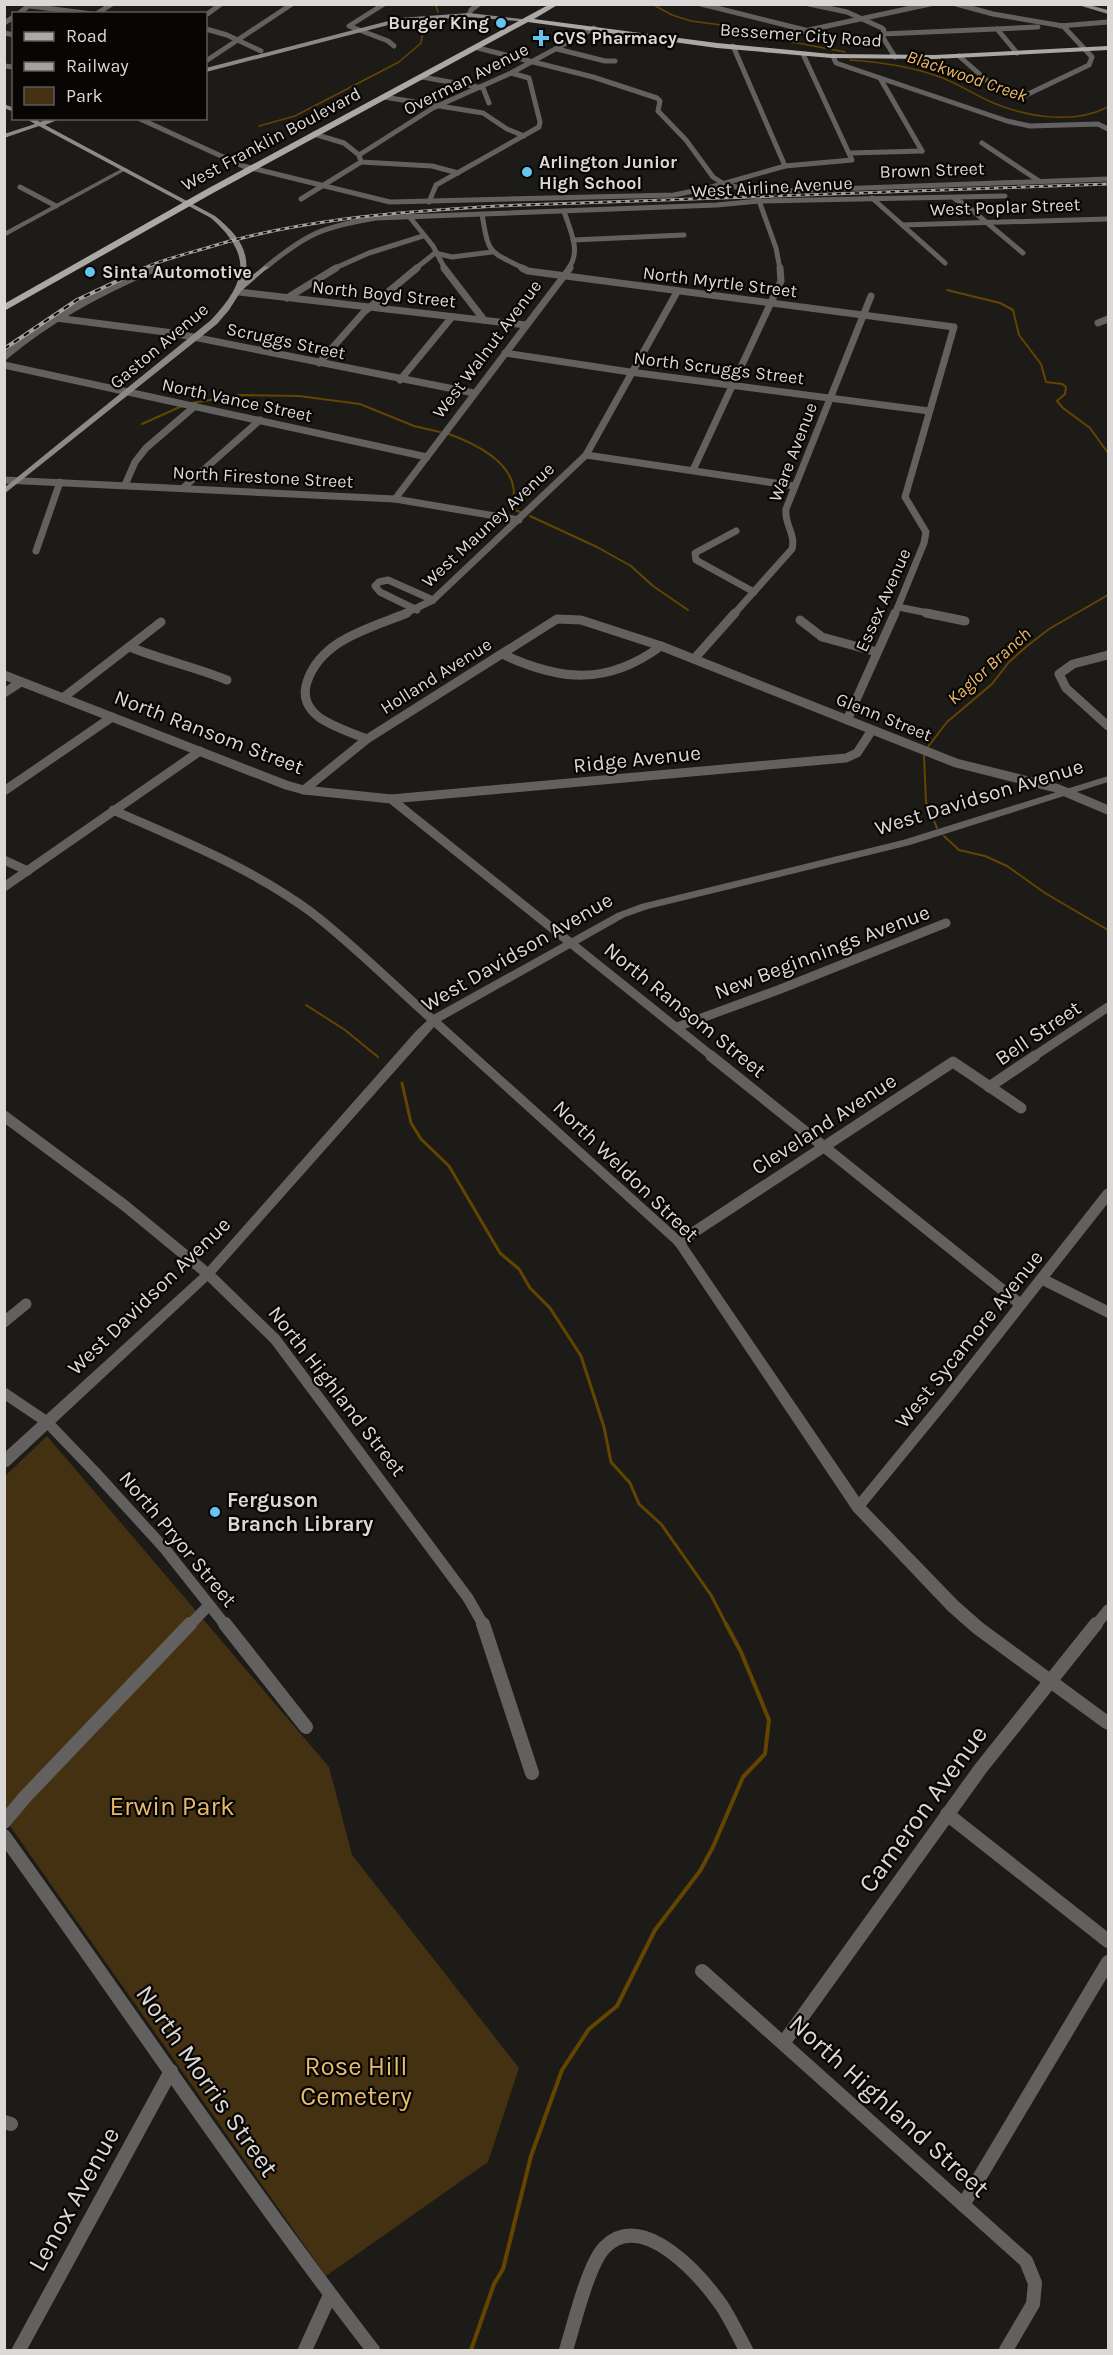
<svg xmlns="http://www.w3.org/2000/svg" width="1113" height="2355" font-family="Karla,sans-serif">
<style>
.green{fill:#433111}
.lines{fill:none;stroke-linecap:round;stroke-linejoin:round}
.stream-far3{stroke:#644500;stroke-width:1.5}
.stream-far2{stroke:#644500;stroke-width:2}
.stream-far1{stroke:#644500;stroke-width:3}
.stream{stroke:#644500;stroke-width:4}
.minor-far4{stroke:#626160;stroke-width:5}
.minor-far3{stroke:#626160;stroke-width:7}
.minor-far2{stroke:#626160;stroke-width:9}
.minor-far1{stroke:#626160;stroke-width:11}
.minor{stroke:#626160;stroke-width:14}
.tertiary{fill:#626160;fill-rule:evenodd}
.secondary{fill:#8b8a87;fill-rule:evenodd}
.primary{fill:#aba9a6;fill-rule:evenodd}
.rail-far1-casing{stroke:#a3a2a0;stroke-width:3}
.rail-casing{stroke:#a3a2a0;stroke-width:4}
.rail-far1{stroke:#070605;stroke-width:1.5;stroke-dasharray:4.5;stroke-linecap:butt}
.rail{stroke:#070605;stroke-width:2;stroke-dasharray:6;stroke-linecap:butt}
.poi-dot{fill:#66c4ef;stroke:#070605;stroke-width:2}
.labels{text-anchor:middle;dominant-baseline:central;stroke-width:4.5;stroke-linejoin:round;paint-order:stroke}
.far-poi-label{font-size:18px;font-weight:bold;fill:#dad9d7;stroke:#070605;text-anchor:start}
.far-street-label{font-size:18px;fill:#dad9d7;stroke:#070605}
.far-water-label{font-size:18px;font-style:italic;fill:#e9b966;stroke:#070605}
.street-label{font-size:21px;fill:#dad9d7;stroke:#070605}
.poi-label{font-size:21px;font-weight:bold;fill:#dad9d7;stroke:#070605;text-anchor:start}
.near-park-label{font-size:26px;fill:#eaba67;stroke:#070605}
.near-street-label{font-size:26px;fill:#dad9d7;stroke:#070605}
</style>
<rect width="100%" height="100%" fill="#1d1b18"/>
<polygon class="green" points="47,1436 329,1767 352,1855 519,2068 488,2162 326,2276 5,1819 5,1476"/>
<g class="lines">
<g class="stream-far3">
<polyline points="438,4 436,6 438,12"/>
<polyline points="652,4 672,15 691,21 737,27 792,42 845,52"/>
<path d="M850,60C879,62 909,66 937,76C956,82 973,94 991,102C1026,117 1073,125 1108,107"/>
<polyline points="259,126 295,116 399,62 421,43 424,27 434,20"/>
</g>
<g class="stream-far2">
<polyline points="947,290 1000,303 1013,310 1019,335 1041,364 1046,382 1062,384 1066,387 1065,394 1057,401 1063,408 1090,428 1108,453"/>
<polyline points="192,403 240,395 299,396 360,404 414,426 440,432"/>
<polyline points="142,424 182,406"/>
<path d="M446,433C477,444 526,467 511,508L522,513"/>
<polyline points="530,516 597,547 631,566 653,586 688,610"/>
<polyline points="927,748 947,722 992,684 1009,662 1027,646 1049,629 1108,595"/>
<polyline points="924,756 926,802 937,828"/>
<polyline points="944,836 959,850 985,856 1007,866 1045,893 1108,930"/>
<polyline points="306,1005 345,1030 378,1057"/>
</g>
<polyline class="stream-far1" points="402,1083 411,1123 421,1139 449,1166 500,1253 519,1269 530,1288 550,1308 581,1356 604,1427 611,1462 630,1483 639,1504 661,1524 711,1595 727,1626"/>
<polyline class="stream" points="471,2350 494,2284 503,2269 531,2156 562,2070 589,2029 617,2006 655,1930 700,1871 713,1847 743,1777 765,1754 769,1720 741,1652 726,1624"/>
<g class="minor-far4">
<polyline points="384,4 349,26 388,41 394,46"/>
<polyline points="701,4 805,30"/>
<polyline points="809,4 847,12 882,28 884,30 882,36 895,57"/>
<polyline points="956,4 993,14 1063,26 1092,57 1089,65 1024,96 993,86 959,56"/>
<polyline points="30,6 92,14"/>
<polyline points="18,14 31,4"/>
<polyline points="96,14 112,4"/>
<polyline points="206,15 221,4"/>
<polyline points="469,15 471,10 479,4"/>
<polyline points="4,23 14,17"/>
<polyline points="1060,26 1108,22"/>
<polyline points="206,29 227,35 261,51"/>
<polyline points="997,29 1017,53"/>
<polyline points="4,33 14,35"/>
<polyline points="790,34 930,4"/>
<polyline points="883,34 1038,27"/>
<polyline points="733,46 785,166"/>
<polyline points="478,48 593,77 657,98 660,101 658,111 686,140 713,177 724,184 756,192 1108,179"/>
<polyline points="557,49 605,61 615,61"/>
<polyline points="833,56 836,63 1007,121 1030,126 1098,124 1108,129"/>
<polyline points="206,61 292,4"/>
<polyline points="4,66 14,67"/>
<polyline points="422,77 483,88 489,103"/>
<polyline points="880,78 922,151"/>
<polyline points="384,97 483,113 507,129 524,136"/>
<polyline points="138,118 243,166 390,202 674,195 708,188 785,166 852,160 803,54"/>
<polyline points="314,134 344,143 359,155"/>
<polyline points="982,143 1039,181"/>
<polyline points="851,153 922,151"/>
<polyline points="361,162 432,166 458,173"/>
<polyline points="20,187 56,206"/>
<polyline points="757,195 776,248 780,269"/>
<polyline points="872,198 945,263"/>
<polyline points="301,199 361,162 359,155 433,108 511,73 594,28"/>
<polyline points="955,199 967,206 1023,253"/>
<polyline points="429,202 436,185 539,127 540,122 529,78 511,73"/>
<path d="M564,211C570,231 582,251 568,269"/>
<path d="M482,214C489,256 488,250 525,269"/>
<polyline points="408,215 433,246 445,269"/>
<polyline points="902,225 1108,219"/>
<polyline points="573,240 684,235"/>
<path d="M266,267C308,233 322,227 376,218L717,205L759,201L1005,196"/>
<polyline points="153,269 156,268"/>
<polyline points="333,269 369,253 423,236"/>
<polyline points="415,269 435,253 452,257 492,252"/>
</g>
<g class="minor-far3">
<polyline points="444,268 484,320"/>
<polyline points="522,268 528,271 954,327 905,497 926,532 924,543 895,614"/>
<polyline points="239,292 526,325"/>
<polyline points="287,298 336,268"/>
<polyline points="56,318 173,333 474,393"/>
<polyline points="1098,323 1108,319"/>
<polyline points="505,353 630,372 929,411"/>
<path d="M4,357C50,318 101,291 156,268"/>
<polyline points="319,363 364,312 417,268"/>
<polyline points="4,365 427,457"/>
<polyline points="400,380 452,317"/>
<polyline points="586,455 795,486"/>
<polyline points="693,470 781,281 780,268"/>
<polyline points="4,480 395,499 519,520"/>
<polyline points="125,485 135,462 146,448 195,406"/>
<polyline points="183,488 260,420"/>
<polyline points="395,499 570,268"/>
<polyline points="736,531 695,553 696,560 754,592"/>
<polyline points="36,551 60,482"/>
<polyline points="898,607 933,614"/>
<polyline points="417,610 380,592 375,586 379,582 388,580 433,600"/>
<polyline points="404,614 433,600 586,455 677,292"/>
<path d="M734,614L792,549C796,534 784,524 786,509L871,296"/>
</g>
<g class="minor-far2">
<polyline points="926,613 965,621"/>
<polyline points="800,620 822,637 877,652"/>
<path d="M130,647C162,660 195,667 227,680"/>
<path d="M502,654C560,681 607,686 661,646"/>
<polyline points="1108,655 1073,664 1059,674 1066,688 1108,726"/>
<polyline points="694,659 735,613"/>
<polyline points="4,675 286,785 304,790 391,799 713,1057"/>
<polyline points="4,693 21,682"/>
<polyline points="64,697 161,622"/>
<polyline points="847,720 895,613"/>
<path d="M367,739C351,733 334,727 320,718C308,709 302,697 307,682C321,639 371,628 407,613"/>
<polyline points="304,790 367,739 557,619 581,620 661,646 956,763 1056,788 1108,810"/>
<polyline points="4,791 112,717"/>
<polyline points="391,799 846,758 857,753 872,730"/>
<path d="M113,810C180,840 252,868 311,912C354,945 393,985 434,1021"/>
<polyline points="4,860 28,871"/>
<polyline points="4,887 200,751"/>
<polyline points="677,1027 778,990 946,923"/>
<polyline points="1033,1057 1108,1007"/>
</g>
<g class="minor-far1">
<polyline points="711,1056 1020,1304"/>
<polyline points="989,1087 1035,1056"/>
<polyline points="4,1116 124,1205 208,1274 275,1339 468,1598 484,1626"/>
<polyline points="679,1242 953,1062 1021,1108"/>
<polyline points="1042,1279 1108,1312"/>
<polyline points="4,1322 26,1304"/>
<polyline points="4,1393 47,1422 94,1471 165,1549 226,1626"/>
<polyline points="858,1507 949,1396 1108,1194"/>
<polyline points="189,1626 209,1605"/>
<polyline points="1095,1626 1108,1610"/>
</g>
<g class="minor">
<polyline points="225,1624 306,1727"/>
<polyline points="483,1624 532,1773"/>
<polyline points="947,1814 1108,1941"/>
<polyline points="4,1822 25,1797 190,1624"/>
<path d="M4,1836C127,2007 244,2183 373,2350"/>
<polyline points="702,1971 1026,2261 1035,2283 1033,2304 1006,2350"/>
<polyline points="784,2042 981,1768 1096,1624"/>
<polyline points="4,2122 11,2124"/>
<polyline points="963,2205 1108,1962"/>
<polyline points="19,2350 171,2071"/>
<polyline points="305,2350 330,2295"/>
<path d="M566,2350C574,2325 588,2264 605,2247C643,2209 701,2276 722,2306C731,2320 738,2335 746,2350"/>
</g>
<g class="tertiary">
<polygon points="123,168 128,169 4,237 4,232"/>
<polygon points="1108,776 1108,782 910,845 648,909 625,917 441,1021 683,1239 863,1503 958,1601 983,1623 1108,1715 1108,1730 1103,1728 973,1633 948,1611 853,1511 675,1245 434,1027 212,1277 9,1466 4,1468 4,1453 204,1271 416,1031 433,1015 617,913 641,904 903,840"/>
</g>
<g class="secondary">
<polygon points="1075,4 1085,4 1108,10 1108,14"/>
<polygon points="469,13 531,20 528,22 469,17 400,22 206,72 206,68 400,18"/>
<polygon points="4,104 14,108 14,112 4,108"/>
<path d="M25,118H33L40,122L51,118H62L45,125L215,216C238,235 251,250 245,281L264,266L269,267L241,291L229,310L217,324L4,494V488L211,320C247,282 253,255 211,218L39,126L4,138V134L35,124Z"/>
</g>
<polygon class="primary" points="550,4 559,4 534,19 717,43 831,54 935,55 1108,46 1108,50 935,59 831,58 717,48 528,22 213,193 4,311 4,304 207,189"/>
<defs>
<path id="rail-far1" d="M142,269C161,260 182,255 203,249C298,219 398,212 497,206L1108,184"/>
<polyline id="rail" points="4,349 77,300 145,268"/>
</defs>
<use href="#rail-far1" class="rail-far1-casing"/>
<use href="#rail" class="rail-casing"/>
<use href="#rail-far1" class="rail-far1"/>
<use href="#rail" class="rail"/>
</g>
<g class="poi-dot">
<circle cx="501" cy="23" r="6"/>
<path d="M538 29h6v6h6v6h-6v6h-6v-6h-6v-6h6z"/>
<circle cx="527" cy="172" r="6"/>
<circle cx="90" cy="272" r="6"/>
<circle cx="215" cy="1512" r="6"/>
</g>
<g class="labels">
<g class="far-poi-label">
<text x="489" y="23" text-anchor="end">Burger King</text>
<text x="553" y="38">CVS Pharmacy</text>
<text x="539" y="162">Arlington Junior<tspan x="539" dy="21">High School</tspan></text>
<text x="102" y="272">Sinta Automotive</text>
</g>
<g class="far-street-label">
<text transform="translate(801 35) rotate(4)">Bessemer City Road</text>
<text transform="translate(466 79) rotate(-27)">Overman Avenue</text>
<text transform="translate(271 139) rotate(-28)">West Franklin Boulevard</text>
<text transform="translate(932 170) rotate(-2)">Brown Street</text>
<text transform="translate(772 187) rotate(-3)">West Airline Avenue</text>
<text transform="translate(1005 207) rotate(-2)">West Poplar Street</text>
<text transform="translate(720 282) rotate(7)">North Myrtle Street</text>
<text transform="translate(384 294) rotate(6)">North Boyd Street</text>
<text transform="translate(286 341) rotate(12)">Scruggs Street</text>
<text transform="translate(159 346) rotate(-40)">Gaston Avenue</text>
<text transform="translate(487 349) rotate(-53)">West Walnut Avenue</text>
<text transform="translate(719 368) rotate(7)">North Scruggs Street</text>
<text transform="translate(237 400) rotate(12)">North Vance Street</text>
<text transform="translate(793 452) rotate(-69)">Ware Avenue</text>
<text transform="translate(263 477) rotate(3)">North Firestone Street</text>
<text transform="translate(488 525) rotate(-43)">West Mauney Avenue</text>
<text transform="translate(883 600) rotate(-66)">Essex Avenue</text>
<text transform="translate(436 676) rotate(-32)">Holland Avenue</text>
<text transform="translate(884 717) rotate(22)">Glenn Street</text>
</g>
<g class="far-water-label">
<text transform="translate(967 76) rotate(19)">Blackwood Creek</text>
<text transform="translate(989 666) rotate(-42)">Kaglor Branch</text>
</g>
<g class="street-label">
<text transform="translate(209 732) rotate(21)">North Ransom Street</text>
<text transform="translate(637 759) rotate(-6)">Ridge Avenue</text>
<text transform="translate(979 797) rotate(-17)">West Davidson Avenue</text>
<text transform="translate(517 952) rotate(-30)">West Davidson Avenue</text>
<text transform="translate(822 952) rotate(-21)">New Beginnings Avenue</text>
<text transform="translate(685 1010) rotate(39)">North Ransom Street</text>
<text transform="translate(1038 1033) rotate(-34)">Bell Street</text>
<text transform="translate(824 1124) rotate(-33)">Cleveland Avenue</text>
<text transform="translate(626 1171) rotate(44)">North Weldon Street</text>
<text transform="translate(149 1296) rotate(-44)">West Davidson Avenue</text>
<text transform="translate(969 1339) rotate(-51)">West Sycamore Avenue</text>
<text transform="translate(337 1391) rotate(52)">North Highland Street</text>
<text transform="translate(178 1539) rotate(50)">North Pryor Street</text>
</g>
<g class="poi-label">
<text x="227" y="1500">Ferguson<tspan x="227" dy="24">Branch Library</tspan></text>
</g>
<g class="near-park-label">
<text x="172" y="1806">Erwin Park</text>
<text x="356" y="2066">Rose Hill<tspan x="356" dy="30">Cemetery</tspan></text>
</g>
<g class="near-street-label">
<text transform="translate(923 1809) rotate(-54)">Cameron Avenue</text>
<text transform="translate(207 2081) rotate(55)">North Morris Street</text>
<text transform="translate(889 2106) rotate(42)">North Highland Street</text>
<text transform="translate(74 2199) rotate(-61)">Lenox Avenue</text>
</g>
</g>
<rect width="1113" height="2355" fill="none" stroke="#dad9d7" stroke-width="12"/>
<rect x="12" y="12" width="195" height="108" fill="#070605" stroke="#5b5a59" stroke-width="1.5"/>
<rect x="24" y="32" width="30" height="9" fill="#aba9a6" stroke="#5b5a59" stroke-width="1.5"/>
<text x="66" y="42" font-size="18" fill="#dad9d7">Road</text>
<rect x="24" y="62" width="30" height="9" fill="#a3a2a0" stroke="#5b5a59" stroke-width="1.5"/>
<text x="66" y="72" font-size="18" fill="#dad9d7">Railway</text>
<rect x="24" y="87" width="30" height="18" fill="#433111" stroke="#5b5a59" stroke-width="1.5"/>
<text x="66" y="102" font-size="18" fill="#dad9d7">Park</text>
</svg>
